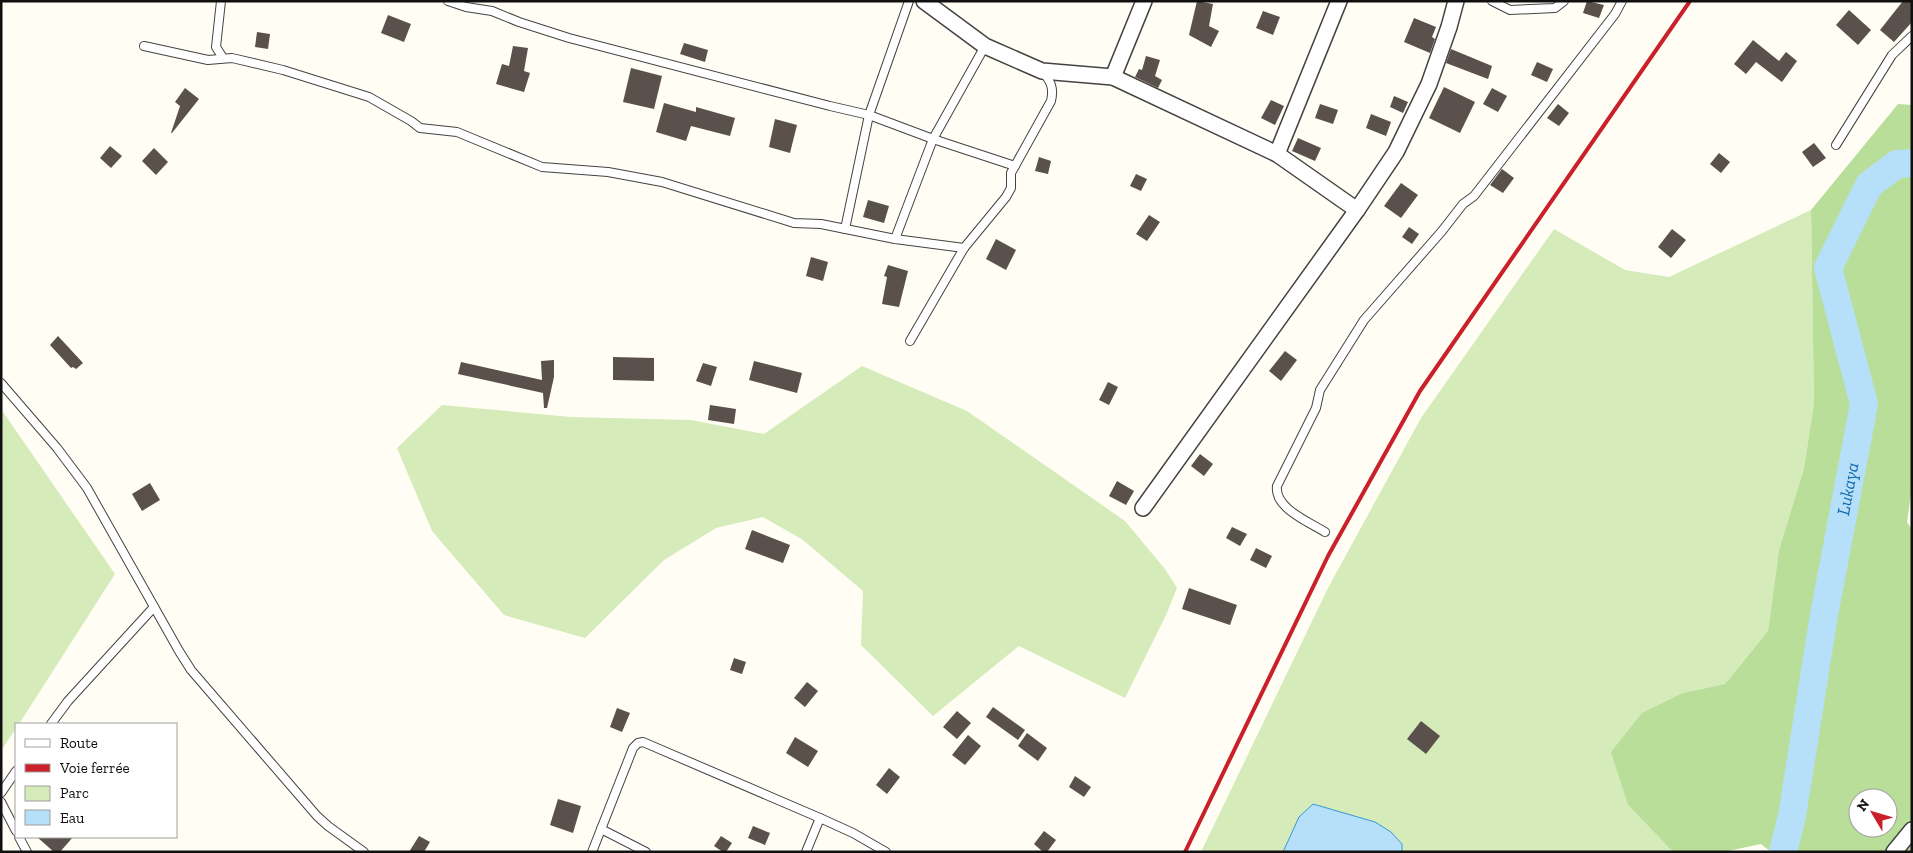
<svg xmlns="http://www.w3.org/2000/svg" width="1913" height="853" font-family="'Zilla Slab',serif">
<style>
.green{fill:#d5ecba}
.forest{fill:#b9de99;fill-rule:evenodd}
.water{fill:#b6e0f9;stroke:#3997d4}
.lines{fill:none;stroke-linecap:round;stroke-linejoin:round}
.river{stroke:#b6e0f9;stroke-width:28}
.building{fill:#5a514c}
.lane-casing{stroke:#434343;stroke-width:10}
.street-casing{stroke:#434343;stroke-width:18}
.lane{stroke:#fff;stroke-width:8}
.street{stroke:#fff;stroke-width:15}
.rail{stroke:#c92029;stroke-width:4}
.labels{text-anchor:middle;dominant-baseline:central;stroke-width:5;stroke-linejoin:round;paint-order:stroke}
.water-label{font-size:18px;font-style:italic;fill:#1269aa;stroke:#fff}
</style>
<rect width="100%" height="100%" fill="#fffdf4"/>
<g class="green">
<polygon points="1811,210 1814,403 1804,468 1779,550 1768,631 1725,684 1683,693 1628,805 1673,852 1201,852 1329,586 1421,418 1554,229 1625,270 1669,277"/>
<polygon points="862,366 967,411 1125,521 1165,569 1177,588 1166,615 1125,698 1019,646 933,716 861,645 863,591 803,540 763,517 716,528 664,560 585,638 504,615 432,531 397,448 442,405 571,417 691,420 764,434"/>
<polygon points="1,409 115,574 19,724 16,724 16,728 1,751"/>
</g>
<path class="forest" d="M1898,104L1912,105V487L1907,522L1912,530V852H1771L1761,844L1723,852H1673L1628,805L1611,752L1642,713L1683,693L1725,684L1768,631L1779,550L1804,468L1814,403L1811,210ZM1858,798H1888V828H1858Z"/>
<polygon class="water" points="1313,804 1375,822 1391,832 1402,844 1402,852 1283,852 1299,817"/>
<g class="lines">
<path class="river" id="s1" d="M1783,852L1792,816L1824,615L1864,404L1828,268L1869,185L1897,164L1912,163"/>
</g>
<g class="building">
<polygon points="1197,1 1213,4 1209,26 1219,31 1211,47 1189,35"/>
<polygon points="1587,1 1604,5 1599,18 1583,13"/>
<polygon points="1903,1 1912,1 1912,22 1894,42 1880,30"/>
<polygon points="1849,10 1871,30 1858,45 1836,25"/>
<polygon points="1263,11 1280,17 1273,35 1256,28"/>
<polygon points="388,15 411,24 404,42 381,33"/>
<polygon points="1414,18 1436,27 1432,37 1435,39 1430,53 1404,42"/>
<polygon points="257,32 270,34 268,49 255,47"/>
<polygon points="1753,40 1779,61 1786,52 1797,61 1782,82 1756,62 1746,74 1734,64"/>
<polygon points="684,43 708,50 705,62 680,54"/>
<polygon points="513,46 528,48 524,71 530,73 524,92 496,84 502,64 509,66"/>
<polygon points="1451,49 1492,66 1488,79 1446,63"/>
<polygon points="1146,56 1160,60 1155,76 1162,80 1158,88 1135,77 1139,69 1142,70"/>
<polygon points="1537,62 1553,69 1547,82 1531,75"/>
<polygon points="631,68 662,76 654,109 623,102"/>
<polygon points="1444,87 1475,102 1460,133 1429,118"/>
<polygon points="185,88 199,99 172,133 171,133 180,106 175,102"/>
<polygon points="1492,88 1507,96 1498,112 1483,104"/>
<polygon points="1394,96 1408,102 1403,113 1390,107"/>
<polygon points="1271,100 1284,106 1275,125 1261,118"/>
<polygon points="664,103 696,112 696,107 735,118 730,136 691,126 686,141 656,132"/>
<polygon points="1320,104 1338,110 1333,124 1315,118"/>
<polygon points="1558,104 1569,113 1559,126 1547,118"/>
<polygon points="1371,114 1391,122 1386,136 1366,128"/>
<polygon points="775,119 797,125 790,153 769,147"/>
<polygon points="1298,138 1321,148 1315,161 1292,151"/>
<polygon points="1814,143 1826,158 1813,167 1802,152"/>
<polygon points="110,146 122,156 111,168 100,158"/>
<polygon points="154,148 168,162 156,175 142,161"/>
<polygon points="1719,153 1730,162 1721,173 1710,164"/>
<polygon points="1039,157 1051,161 1048,174 1035,171"/>
<polygon points="1502,169 1514,178 1503,193 1490,185"/>
<polygon points="1136,174 1147,179 1141,191 1130,186"/>
<polygon points="1401,183 1418,195 1401,218 1384,206"/>
<polygon points="868,200 889,206 884,223 863,217"/>
<polygon points="1149,215 1160,222 1147,241 1136,234"/>
<polygon points="1409,227 1419,234 1412,244 1402,237"/>
<polygon points="1672,229 1686,240 1671,258 1658,247"/>
<polygon points="996,239 1016,250 1006,270 986,259"/>
<polygon points="811,257 828,262 823,281 806,276"/>
<polygon points="888,265 908,271 899,307 882,304 887,277 884,276"/>
<polygon points="58,336 83,363 76,369 73,367 71,368 50,345"/>
<polygon points="1285,351 1297,360 1281,381 1269,371"/>
<polygon points="613,357 654,358 654,381 613,380"/>
<polygon points="554,360 554,377 547,408 544,408 543,393 458,374 461,362 542,380 541,361"/>
<polygon points="754,361 802,373 797,393 749,380"/>
<polygon points="703,363 717,367 711,386 696,381"/>
<polygon points="1108,382 1118,387 1109,405 1099,400"/>
<polygon points="710,405 736,409 734,424 708,420"/>
<polygon points="1200,454 1213,464 1204,476 1191,466"/>
<polygon points="1117,481 1134,491 1126,505 1109,496"/>
<polygon points="150,483 160,500 142,511 132,494"/>
<polygon points="1232,527 1247,534 1240,546 1226,538"/>
<polygon points="752,530 790,545 783,563 745,549"/>
<polygon points="1256,548 1272,556 1266,568 1250,560"/>
<polygon points="1189,588 1237,605 1230,625 1182,609"/>
<polygon points="734,658 746,662 742,674 730,670"/>
<polygon points="807,682 818,691 805,707 794,698"/>
<polygon points="993,707 1025,730 1018,740 986,717"/>
<polygon points="617,708 630,713 622,732 610,727"/>
<polygon points="957,711 971,723 957,739 943,727"/>
<polygon points="1421,721 1440,736 1426,754 1407,739"/>
<polygon points="1027,733 1047,748 1038,761 1018,746"/>
<polygon points="968,735 981,746 965,765 952,755"/>
<polygon points="795,737 818,751 808,767 786,753"/>
<polygon points="889,768 900,777 887,794 876,785"/>
<polygon points="1075,776 1091,787 1084,797 1069,787"/>
<polygon points="558,799 581,806 573,833 550,825"/>
<polygon points="753,826 770,833 765,845 748,838"/>
<polygon points="1044,831 1056,840 1047,852 1043,852 1034,844"/>
<polygon points="419,836 430,842 424,852 409,852"/>
<polygon points="721,836 732,843 726,852 723,852 714,846"/>
<polygon points="37,837 73,837 60,852 54,852"/>
</g>
<g class="lines">
<defs>
<g id="lane">
<polyline points="221,1 216,47 223,58"/>
<polyline points="448,1 466,7 492,11 519,22 569,38 830,106 869,115 933,139 1015,166"/>
<polyline points="1492,1 1510,10 1555,8 1564,1"/>
<polyline points="144,46 208,60 232,58 283,70 369,97 411,121 420,128 457,132 542,167 608,172 662,182 794,223 821,224 895,239 964,248"/>
<polyline points="1836,145 1892,55 1912,36"/>
<polyline points="845,229 869,115 909,1"/>
<polyline points="895,239 933,139 985,46"/>
<path d="M910,341L964,248L1006,197L1011,188V173L1051,101C1054,88 1051,82 1043,72"/>
<polyline points="1,383 57,448 87,488 179,651 191,670 317,816 328,826 364,852"/>
<path d="M1325,532C1309,522 1274,508 1277,486L1316,408L1320,390L1364,320L1442,231L1463,204L1474,196L1615,14L1622,1"/>
<polyline points="51,724 68,701 154,607"/>
<polyline points="1,793 16,771"/>
<polyline points="1,802 16,831"/>
<polyline points="601,829 646,852"/>
<polyline points="19,837 27,852"/>
<polyline points="592,852 633,748 638,743 643,742 820,818 853,833 886,852"/>
<polyline points="806,852 820,818"/>
</g>
<g id="street">
<polyline points="924,1 985,46 1042,71 1113,77 1277,154 1357,210"/>
<polyline points="1113,77 1144,1"/>
<polyline points="1277,154 1339,1"/>
<polyline points="1143,508 1357,210 1396,152 1429,84 1449,27 1456,1"/>
<polyline points="1894,852 1912,830"/>
</g>
</defs>
<use href="#lane" class="lane-casing"/>
<use href="#street" class="street-casing"/>
<use href="#lane" class="lane"/>
<use href="#street" class="street"/>
<polyline class="rail" points="1185,852 1328,556 1420,391 1690,1"/>
</g>
<g class="labels">
<g class="water-label">
<text stroke="none"><textPath href="#s1" startOffset="369">Lukaya</textPath></text>
</g>
</g>
<rect width="1913" height="853" fill="none" stroke="#101010" stroke-width="5"/>
<rect x="15" y="723" width="162" height="115" fill="#ffffff" stroke="#9f9f9f"/>
<rect x="25" y="739" width="25" height="8" fill="#ffffff" stroke="#9f9f9f"/>
<text x="60" y="748" font-size="15" fill="#101010">Route</text>
<rect x="25" y="764" width="25" height="8" fill="#c92029" stroke="#9f9f9f"/>
<text x="60" y="773" font-size="15" fill="#101010">Voie ferrée</text>
<rect x="25" y="786" width="25" height="15" fill="#d5ecba" stroke="#9f9f9f"/>
<text x="60" y="798" font-size="15" fill="#101010">Parc</text>
<rect x="25" y="810" width="25" height="15" fill="#b6e0f9" stroke="#9f9f9f"/>
<text x="60" y="823" font-size="15" fill="#101010">Eau</text>
<g transform="translate(1873 813) rotate(308)"><circle r="24" fill="#ffffff" stroke="#9f9f9f"/>
<path d="M0-4L9 19L0 12L-9 19Z" fill="#c92029"/>
<text y="-8" font-size="14" font-weight="bold" text-anchor="middle" fill="#101010">N</text>
</g>
</svg>
